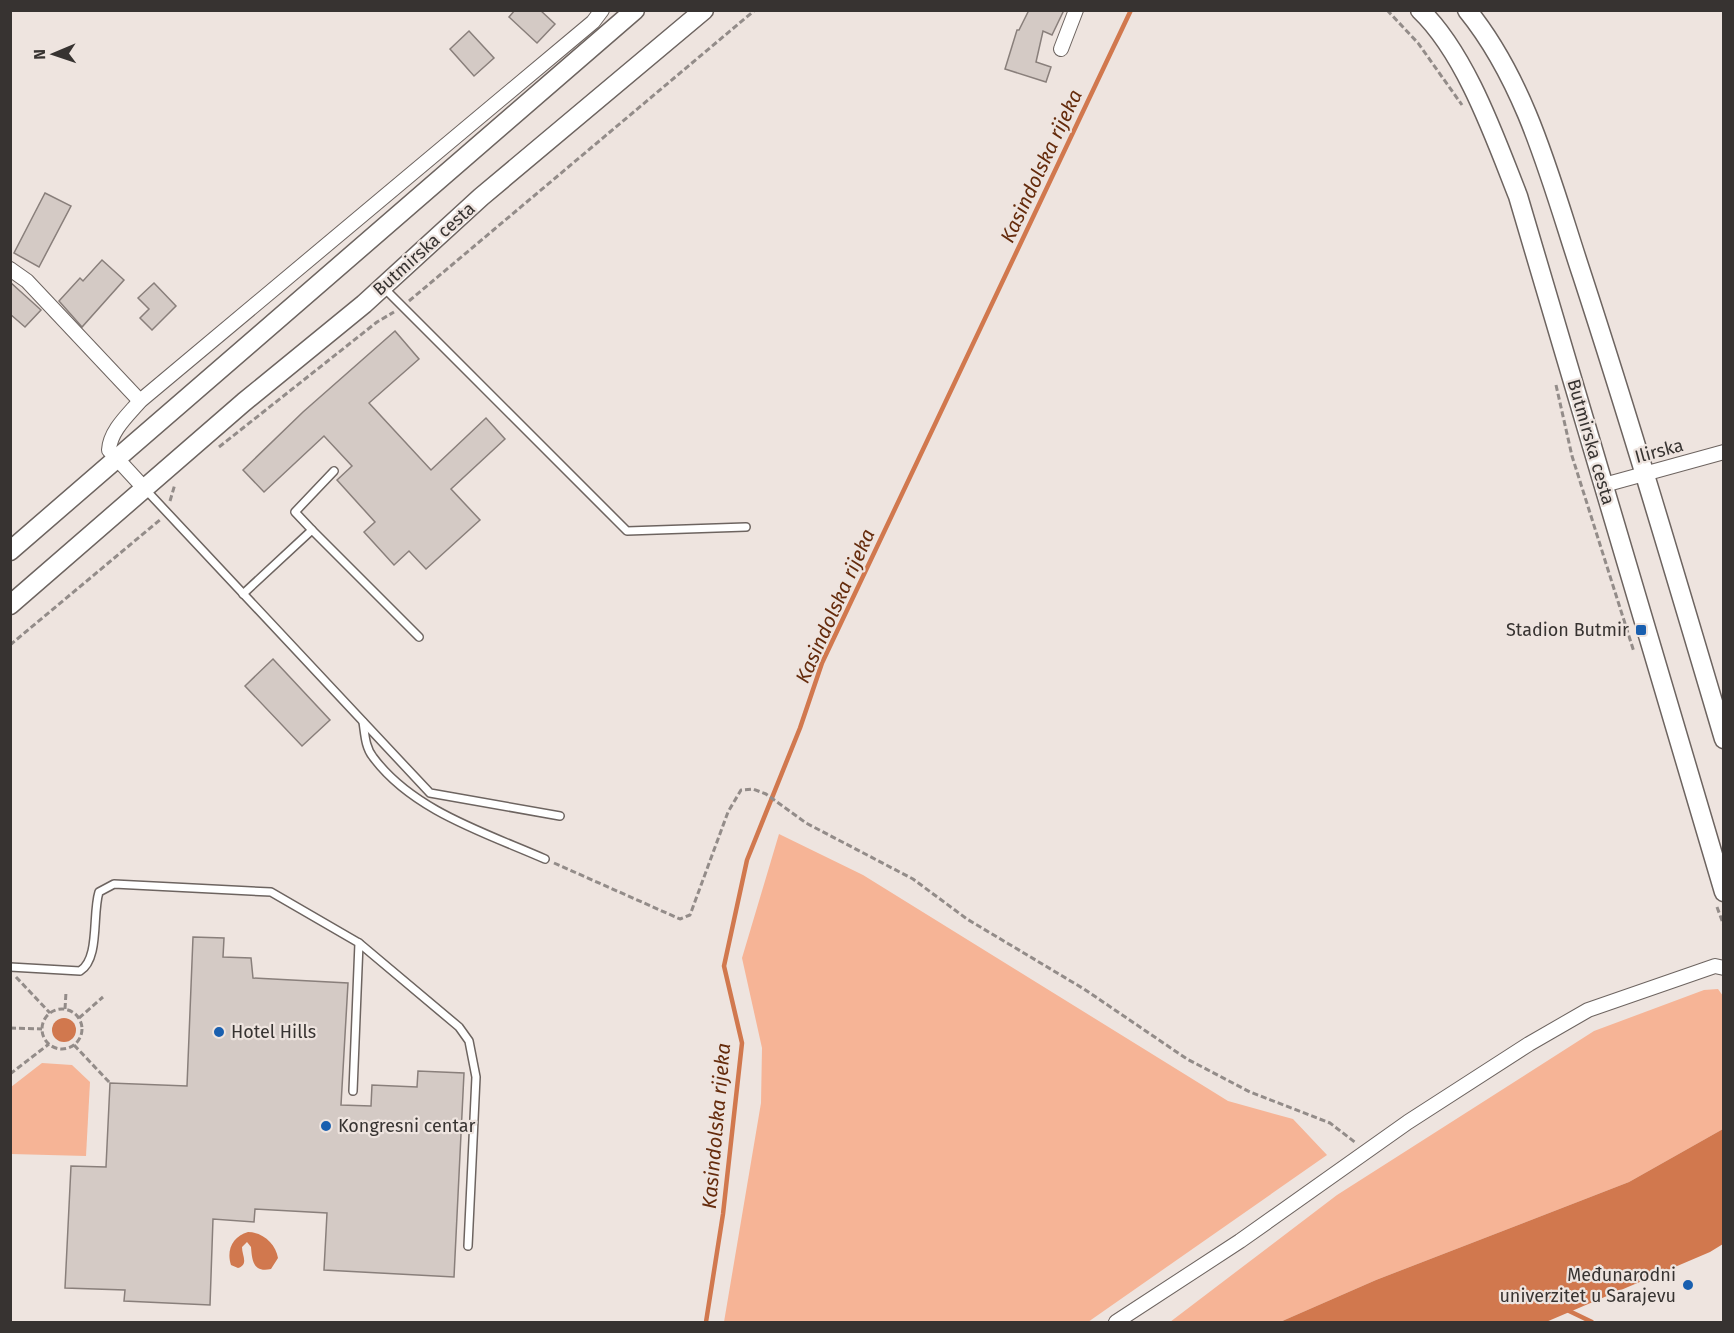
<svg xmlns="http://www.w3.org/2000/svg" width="1734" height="1333" font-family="'Fira Sans',sans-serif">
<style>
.green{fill:#f6b496}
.water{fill:#d1784e}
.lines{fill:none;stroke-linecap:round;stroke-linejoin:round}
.stream{stroke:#d1784e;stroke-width:4.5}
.building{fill:#d4cac5;stroke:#897f7b;stroke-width:1.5}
.lane-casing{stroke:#6d6460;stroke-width:10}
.street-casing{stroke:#6d6460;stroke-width:16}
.secondary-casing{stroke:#6d6460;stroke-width:21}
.path{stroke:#938c89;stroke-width:3;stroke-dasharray:6 3;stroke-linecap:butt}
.lane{stroke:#fff;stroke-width:7}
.street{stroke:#fff;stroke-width:14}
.secondary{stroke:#fff;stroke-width:18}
.poi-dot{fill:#195faf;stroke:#eee4df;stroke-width:2}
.labels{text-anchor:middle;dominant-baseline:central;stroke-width:4.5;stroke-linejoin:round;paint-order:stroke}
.street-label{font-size:18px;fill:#373331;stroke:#eee4df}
.poi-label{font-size:18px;fill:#373331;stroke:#eee4df;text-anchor:end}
.water-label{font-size:20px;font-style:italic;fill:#652b0c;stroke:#eee4df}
</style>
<rect width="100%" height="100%" fill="#eee4df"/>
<g class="green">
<polygon points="779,834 863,875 1228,1101 1293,1119 1327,1155 1088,1322 724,1322 761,1103 762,1048 742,958"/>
<polygon points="1718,989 1723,996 1723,1129 1629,1182 1376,1280 1280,1322 1170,1322 1337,1195 1594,1031 1704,990"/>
<polygon points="42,1063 72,1065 90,1082 86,1156 11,1154 11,1087"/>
</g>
<g class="water">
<circle cx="64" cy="1030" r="12"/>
<polygon points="1723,1129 1723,1244 1710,1252 1546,1322 1280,1322 1376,1280 1629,1182"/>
<path d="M248,1232C263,1232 276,1244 278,1258L271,1269C253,1273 252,1260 251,1247L247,1242L242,1247C242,1256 249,1264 238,1268L231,1265C226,1250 233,1236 248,1232Z"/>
</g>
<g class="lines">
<g class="stream">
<polyline points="1565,1309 1592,1322"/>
<polyline points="706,1322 723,1214 742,1043 724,966 747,860 800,728 822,663 1131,10"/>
</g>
</g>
<g class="building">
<polygon points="515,10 540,10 555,24 537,43 509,17"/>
<polygon points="1029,10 1064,10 1052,35 1043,31 1036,62 1051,67 1046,82 1005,69 1017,30 1019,30"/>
<polygon points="469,31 494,58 474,76 450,49"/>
<polygon points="45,193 71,206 39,267 14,253"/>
<polygon points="102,260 124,280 82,327 59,301 80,278 83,281"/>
<polygon points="10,282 41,310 25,327 10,314"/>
<polygon points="154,283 176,306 152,330 140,318 149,309 138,298"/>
<polygon points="395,331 419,359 369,403 431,470 486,418 505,439 451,489 480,520 426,569 409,551 394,565 364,532 375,522 337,480 352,466 324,436 264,492 243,470 303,412"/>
<polygon points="273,659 330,720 302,746 245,686"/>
<polygon points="193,937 224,938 223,957 251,958 253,978 348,983 341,1105 371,1106 372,1085 417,1087 418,1071 464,1073 454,1277 324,1270 327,1213 255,1209 254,1222 213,1219 210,1305 124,1301 125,1290 65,1288 71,1166 106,1167 110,1083 187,1086"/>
</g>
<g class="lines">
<defs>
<g id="lane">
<polyline points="384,288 627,531 746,527"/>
<polyline points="146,490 430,793 560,816"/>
<polyline points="312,530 295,512 334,471"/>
<polyline points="243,594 312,530 419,637"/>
<path d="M363,722C365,734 365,747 373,757C413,811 486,833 545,859"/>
<polyline points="359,943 459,1027 469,1041 476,1077 468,1246"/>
<path d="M10,967L80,971C100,959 92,914 99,892L114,884L271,892L359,943L353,1091"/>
</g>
<g id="street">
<polyline points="1061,49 1076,10"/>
<polyline points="10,269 27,281 140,401"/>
<polyline points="1604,485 1724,452"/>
<path d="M144,488L109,450C110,431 128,415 140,401L593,22L602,10"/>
<polyline points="1116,1322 1240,1241 1408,1122 1529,1044 1588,1010 1715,966 1724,968"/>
</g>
<g id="secondary">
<path d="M1420,10C1466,54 1495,138 1518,196L1724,892"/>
<path d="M1467,10C1528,85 1552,185 1582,275C1632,428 1678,584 1724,739"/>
<polyline points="10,551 635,10"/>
<polyline points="10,605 244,402 364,304 481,197 704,10"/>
</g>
</defs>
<use href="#lane" class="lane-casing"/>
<use href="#street" class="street-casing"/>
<use href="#secondary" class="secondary-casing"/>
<g class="path">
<polyline points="1387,10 1418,43 1462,105"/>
<polyline points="409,301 755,10"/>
<polyline points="1556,385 1572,456 1634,652"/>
<polyline points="219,447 377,322 394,312"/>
<polyline points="170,501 175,484"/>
<polyline points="10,645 161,519"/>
<polyline points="554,863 680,919 690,915 728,812 741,790 753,789 766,794 806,823 913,879 967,919 1084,989 1187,1059 1250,1092 1330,1123 1356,1143"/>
<polyline points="1717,907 1724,926"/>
<polyline points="16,977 50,1013"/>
<circle cx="62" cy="1029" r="20"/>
<polyline points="65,1009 66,992"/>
<polyline points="79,1018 103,997"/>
<polyline points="10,1028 42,1029"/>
<polyline points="74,1045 110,1083"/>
<polyline points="10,1074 49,1044"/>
</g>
<use href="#lane" class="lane"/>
<use href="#street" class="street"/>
<use href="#secondary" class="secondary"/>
</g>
<g class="poi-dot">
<rect x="1635" y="624" width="12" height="12" rx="3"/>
<circle cx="219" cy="1032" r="6"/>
<circle cx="326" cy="1126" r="6"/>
<circle cx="1688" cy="1285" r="6"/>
</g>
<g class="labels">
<g class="street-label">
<text transform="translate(424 249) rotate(-42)">Butmirska cesta</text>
<text transform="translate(1591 442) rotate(74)">Butmirska cesta</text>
<text transform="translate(1659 451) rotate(-15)">Ilirska</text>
</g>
<g class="poi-label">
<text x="1629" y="630">Stadion Butmir</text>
<text x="231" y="1032" text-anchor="start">Hotel Hills</text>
<text x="338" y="1126" text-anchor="start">Kongresni centar</text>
<text x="1676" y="1275">Međunarodni<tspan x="1676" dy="21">univerzitet u Sarajevu</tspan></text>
</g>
<g class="water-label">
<text transform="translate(1041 166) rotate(-65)">Kasindolska rijeka</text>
<text transform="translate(835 606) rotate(-66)">Kasindolska rijeka</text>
<text transform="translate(716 1126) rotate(-85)">Kasindolska rijeka</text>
</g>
</g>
<rect width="1734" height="1333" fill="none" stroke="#373331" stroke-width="24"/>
<g transform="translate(54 54) rotate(268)" stroke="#eee4df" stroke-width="4.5" paint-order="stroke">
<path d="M0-4.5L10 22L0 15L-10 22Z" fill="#373331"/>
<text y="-9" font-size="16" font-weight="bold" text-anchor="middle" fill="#373331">N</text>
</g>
</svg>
